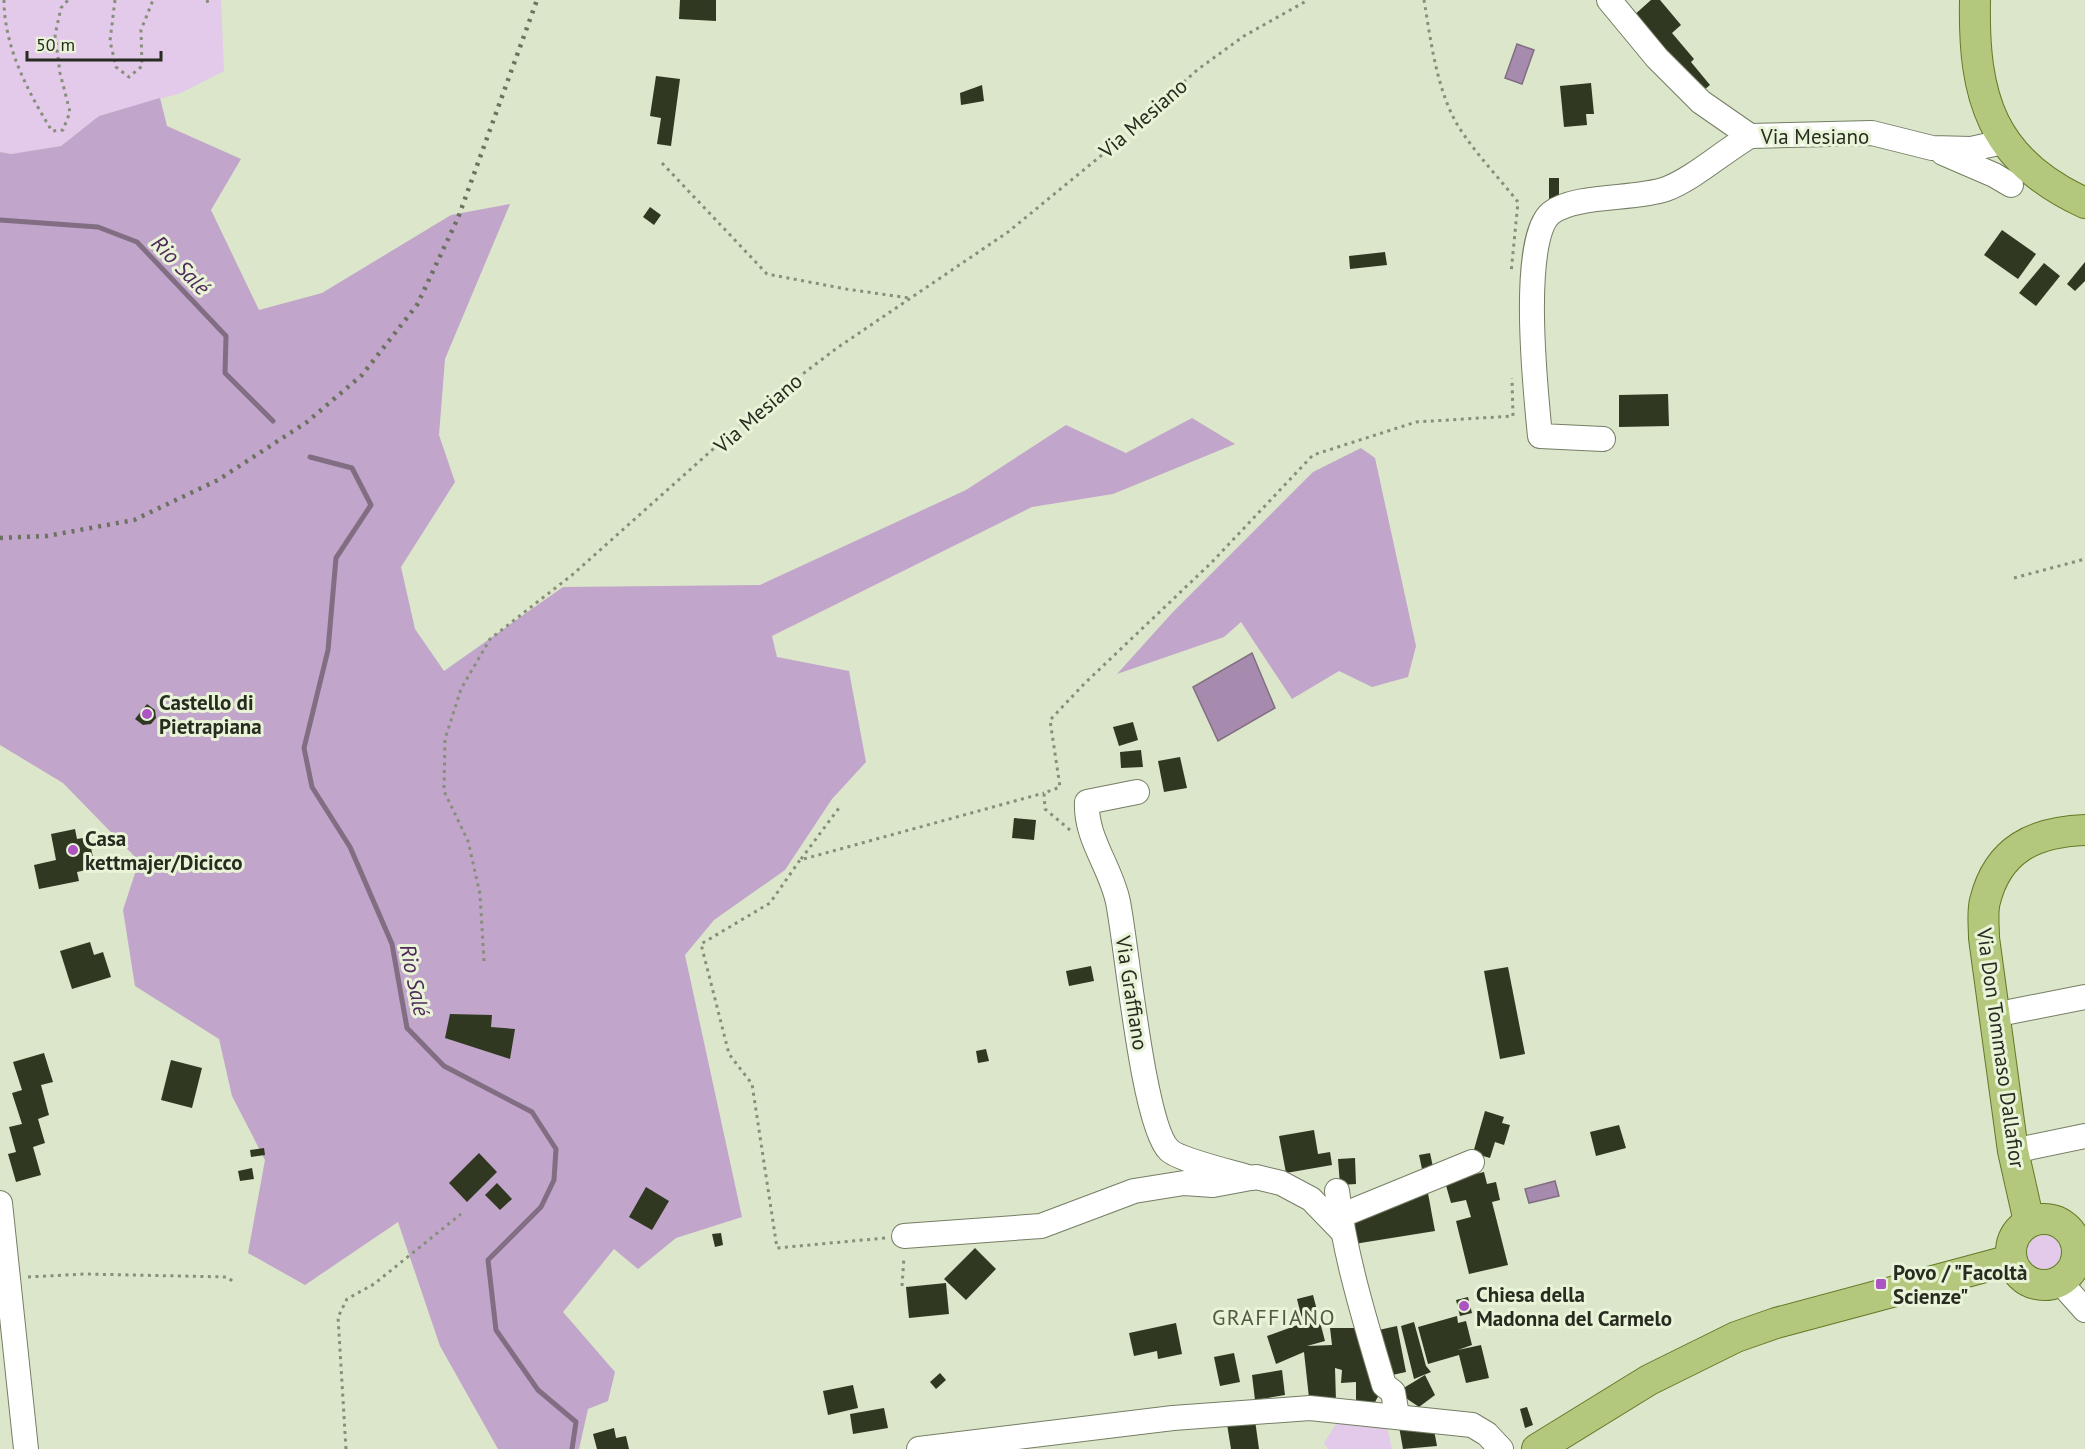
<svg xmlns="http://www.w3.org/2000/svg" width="2085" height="1449" font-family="'PT Sans',sans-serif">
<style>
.green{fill:#e3c9ea}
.forest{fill:#c2a5ca}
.water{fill:#a78bae;stroke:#816e83;stroke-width:1.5}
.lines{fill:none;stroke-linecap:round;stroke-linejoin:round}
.stream{stroke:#816e83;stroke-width:5}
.building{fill:#303822}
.minor-casing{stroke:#747e64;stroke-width:26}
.major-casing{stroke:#627a25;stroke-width:32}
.path{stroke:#878f7b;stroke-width:3;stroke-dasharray:3 4.5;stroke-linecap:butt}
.minor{stroke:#fff;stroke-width:24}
.major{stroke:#b4c87d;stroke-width:30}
.rail{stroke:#6b7260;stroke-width:4.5;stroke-dasharray:3 6;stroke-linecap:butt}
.poi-dot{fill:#ac54c2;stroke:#e8f3d7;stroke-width:2}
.labels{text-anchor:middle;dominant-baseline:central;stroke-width:6;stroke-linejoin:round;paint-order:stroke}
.street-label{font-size:21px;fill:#272b20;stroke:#e8f3d7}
.poi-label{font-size:21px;font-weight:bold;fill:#272b20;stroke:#e8f3d7;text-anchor:start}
.water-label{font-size:22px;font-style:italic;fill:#4f2959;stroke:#e8f3d7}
.neighbourhood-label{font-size:22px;letter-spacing:1.5px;fill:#525a42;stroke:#e8f3d7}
</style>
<rect width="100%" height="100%" fill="#dbe6ca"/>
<g class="green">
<polygon points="0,0 221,0 224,71 181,93 99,116 61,146 11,154 0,152"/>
<circle cx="2044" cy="1252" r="17"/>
<polygon points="1341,1416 1385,1419 1392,1449 1328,1449 1324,1443"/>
</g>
<g class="forest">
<polygon points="160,98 167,126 241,159 211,210 259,310 322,293 451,215 510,204 445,359 439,435 455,482 401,567 415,629 444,671 563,587 760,585 966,490 1066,425 1126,453 1192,418 1235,444 1113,494 1032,507 772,636 777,657 849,671 866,762 832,799 785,870 714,920 685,955 742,1217 676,1238 638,1269 614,1249 563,1312 615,1372 608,1401 588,1409 579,1449 498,1449 440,1346 398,1222 305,1285 248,1253 265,1160 232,1096 219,1039 135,986 123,910 139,861 63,783 0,745 0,152 11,154 61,146 99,116"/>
<polygon points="1361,448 1375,458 1416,646 1408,677 1372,687 1339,671 1292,699 1241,622 1224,637 1117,674 1172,613 1313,472"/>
</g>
<g class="water">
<polygon points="1517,44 1534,50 1522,84 1505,78"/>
<polygon points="1252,653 1275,708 1218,741 1193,687"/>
<polygon points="1555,1181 1559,1196 1529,1203 1525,1189"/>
</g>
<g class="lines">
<g class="stream">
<polyline points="0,220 98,227 137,242 226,336 225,373 273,421"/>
<polyline points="310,457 352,468 371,505 336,558 328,650 304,748 312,787 350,847 392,944 407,1028 444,1066 532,1112 556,1149 554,1180 541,1207 488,1260 496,1330 538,1390 576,1422 572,1449"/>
</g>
</g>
<g class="building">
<polygon points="680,0 716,0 716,21 679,19"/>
<polygon points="1651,0 1660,0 1681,25 1672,33 1694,59 1691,62 1710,85 1698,95 1632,17"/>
<polygon points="656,76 680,79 671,146 657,144 661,118 650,116"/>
<polygon points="1591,83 1594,114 1586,114 1587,125 1564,127 1560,86"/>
<polygon points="982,85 984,101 961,105 960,93"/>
<rect x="1549" y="178" width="10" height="24"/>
<polygon points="650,207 661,215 654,225 643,217"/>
<polygon points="2002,230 2036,254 2018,279 1984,255"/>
<polygon points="1385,252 1387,265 1350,269 1349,256"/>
<polygon points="2085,262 2085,281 2075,291 2067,284"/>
<polygon points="2044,263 2060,276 2036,306 2019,293"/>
<polygon points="1668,394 1669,426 1619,427 1619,395"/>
<polygon points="147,704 155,710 156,718 151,724 143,725 135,719"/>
<polygon points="1133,722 1138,740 1119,746 1113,727"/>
<polygon points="1141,750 1143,767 1121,768 1120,752"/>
<polygon points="1180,757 1187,788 1164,792 1158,761"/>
<polygon points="1014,818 1036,820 1034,840 1012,838"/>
<polygon points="75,829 77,839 89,837 95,868 77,872 79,881 39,889 34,865 56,860 51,834"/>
<polygon points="90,942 94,955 103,952 111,977 72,989 60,951"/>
<polygon points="1091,966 1094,981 1069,986 1066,971"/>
<polygon points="1508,967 1525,1054 1500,1059 1484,971"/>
<polygon points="450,1014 492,1015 491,1027 515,1029 510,1059 445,1038"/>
<polygon points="986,1049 989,1061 978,1063 976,1051"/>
<polygon points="44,1053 53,1082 41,1085 49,1115 38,1119 45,1143 33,1147 41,1175 16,1182 8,1154 16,1152 9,1127 22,1124 12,1093 22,1090 13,1062"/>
<polygon points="171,1060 202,1068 192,1108 161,1100"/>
<polygon points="1485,1111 1504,1117 1502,1123 1510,1125 1504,1145 1495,1142 1490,1158 1473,1153"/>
<polygon points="1619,1125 1626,1148 1596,1156 1590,1132"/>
<polygon points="1314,1130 1318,1154 1330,1152 1332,1165 1286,1173 1279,1136"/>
<polygon points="264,1148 265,1155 251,1157 250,1150"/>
<polygon points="479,1153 497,1172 467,1202 449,1183"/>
<polygon points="1430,1153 1433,1167 1422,1169 1419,1155"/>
<polygon points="1355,1158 1356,1184 1340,1185 1338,1159"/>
<polygon points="252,1168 254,1179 240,1181 238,1171"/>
<polygon points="1484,1172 1487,1184 1496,1182 1500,1200 1492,1202 1508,1265 1469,1274 1456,1221 1471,1217 1466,1200 1451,1203 1445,1182"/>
<polygon points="497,1183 512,1199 500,1210 485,1195"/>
<polygon points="646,1187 669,1201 652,1230 629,1217"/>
<polygon points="1427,1188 1435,1231 1348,1245 1343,1225"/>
<polygon points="721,1233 723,1245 715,1247 712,1234"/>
<polygon points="975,1248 996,1269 966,1300 944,1279"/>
<polygon points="946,1283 949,1314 909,1318 906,1287"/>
<polygon points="1313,1295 1325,1341 1307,1346 1332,1345 1330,1328 1361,1328 1382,1389 1374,1404 1356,1404 1356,1382 1341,1383 1342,1370 1335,1368 1336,1401 1309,1398 1304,1352 1276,1364 1267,1336 1303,1323 1297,1299"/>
<polygon points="1468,1297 1472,1313 1460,1316 1456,1300"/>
<polygon points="1457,1316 1458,1323 1466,1321 1472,1345 1458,1350 1481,1345 1489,1378 1466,1383 1459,1355 1428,1364 1418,1327"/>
<polygon points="1414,1322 1426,1366 1431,1372 1414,1379 1401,1326"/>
<polygon points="1176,1323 1182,1354 1158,1359 1157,1351 1134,1356 1129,1333"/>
<polygon points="1397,1326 1406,1372 1383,1377 1374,1331"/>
<polygon points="1234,1353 1240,1382 1220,1386 1214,1357"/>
<polygon points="1282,1370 1285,1395 1255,1400 1252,1375"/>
<polygon points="940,1373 946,1380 936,1389 930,1382"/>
<polygon points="1425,1375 1435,1395 1419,1407 1397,1392"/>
<polygon points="853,1385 858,1408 828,1415 823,1391"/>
<polygon points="1527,1407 1533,1425 1525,1428 1520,1409"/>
<polygon points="884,1408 888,1428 853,1434 850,1414"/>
<polygon points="1255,1420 1259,1449 1231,1449 1227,1424"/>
<polygon points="1398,1421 1433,1425 1437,1446 1403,1449"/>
<polygon points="614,1428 616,1438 626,1436 629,1449 597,1449 593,1434"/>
</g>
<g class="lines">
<defs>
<g id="minor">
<polyline points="1609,0 1657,58 1701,102 1750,136 1872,133 1932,148 1971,149 2003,142"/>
<polyline points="1943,153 1994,175 2011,185"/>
<path d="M1603,439L1540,436C1536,395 1519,239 1551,213C1575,194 1635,200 1666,189C1693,179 1724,151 1750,136"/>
<path d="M1137,792L1087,802C1085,838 1111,867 1118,902C1127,947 1143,1125 1169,1150C1179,1160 1235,1173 1251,1178"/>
<polyline points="1994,1015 2085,997"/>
<polyline points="2013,1151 2085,1136"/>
<path d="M1337,1191C1345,1257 1365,1321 1384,1385L1393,1392L1397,1415"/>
<polyline points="0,1203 26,1449"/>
<polyline points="1340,1216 1472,1162"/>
<polyline points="904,1236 1041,1226 1134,1191 1184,1183 1213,1185 1256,1177 1281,1183 1311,1199 1342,1231"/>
<polyline points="2077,1246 2085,1245"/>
<polyline points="2060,1282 2085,1310"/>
<polyline points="919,1449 1173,1418 1310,1408 1472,1425 1487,1434 1501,1449"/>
</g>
<g id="major">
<path d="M1975,0C1973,97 1991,160 2085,203"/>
<circle cx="2044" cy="1252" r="33"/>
<path d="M2029,1222L2013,1151L1984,938C1984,926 1982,912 1985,901C1998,849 2034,832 2085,830"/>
<polyline points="1537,1449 1649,1380 1736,1337 1776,1323 2011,1260"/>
</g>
</defs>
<use href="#minor" class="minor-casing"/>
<use href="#major" class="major-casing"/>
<g class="path">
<path d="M4,0C4,47 28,92 52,131L63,130L70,112L60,73L55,35L61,8L68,0"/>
<polyline points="115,0 110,41 116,67 129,77 142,66 141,30 153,0"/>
<polyline points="207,0 208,3"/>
<path d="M1424,0C1431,42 1437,93 1460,129C1477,155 1499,178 1518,202L1511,273"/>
<polyline points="662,163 767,274 846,289 909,298"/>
<polyline points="2014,578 2085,559"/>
<polyline points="1070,830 1045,809 1044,793 1060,787 1050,720 1084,684 1212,562 1313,455 1416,422 1513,416 1512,378"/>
<polyline points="801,859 839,808"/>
<polyline points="484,961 480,894 468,841 444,791 445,739 461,689 490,639 572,575 767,401 837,348 1008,232 1108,150 1197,70 1244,36 1308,0"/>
<polyline points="885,1238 777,1248 752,1084 729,1054 701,944 770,903 800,860 1044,793"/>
<polyline points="28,1277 85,1274 227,1277 235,1283"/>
<polyline points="902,1286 904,1257"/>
<polyline points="346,1449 338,1317 347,1299 374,1284 461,1214"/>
</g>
<use href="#minor" class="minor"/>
<use href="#major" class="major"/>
<polyline class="rail" points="0,538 47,536 134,520 218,480 307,422 362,375 417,305 458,218 537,0"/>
</g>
<g class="poi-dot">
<circle cx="147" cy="714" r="6"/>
<circle cx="73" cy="850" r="6"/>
<rect x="1875" y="1278" width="12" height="12" rx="3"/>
<circle cx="1464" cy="1306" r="6"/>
</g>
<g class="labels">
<g class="street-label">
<text transform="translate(1143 118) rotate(-41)">Via Mesiano</text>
<text x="1815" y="136">Via Mesiano</text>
<text transform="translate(758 413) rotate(-41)">Via Mesiano</text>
<text transform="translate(1132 993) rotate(81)">Via Graffiano</text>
<text transform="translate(2001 1048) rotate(82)">Via Don Tommaso Dallafior</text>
</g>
<g class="poi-label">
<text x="159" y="702">Castello di<tspan x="159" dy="24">Pietrapiana</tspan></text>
<text x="85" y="838">Casa<tspan x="85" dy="24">kettmajer/Dicicco</tspan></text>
<text x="1893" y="1272">Povo / "Facoltà<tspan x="1893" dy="24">Scienze"</tspan></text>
<text x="1476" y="1294">Chiesa della<tspan x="1476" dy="24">Madonna del Carmelo</tspan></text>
</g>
<g class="water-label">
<text transform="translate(181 265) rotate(46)">Rio Salé</text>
<text transform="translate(415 980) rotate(78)">Rio Salé</text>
</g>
<g class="neighbourhood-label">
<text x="1274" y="1317">GRAFFIANO</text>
</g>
</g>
<path d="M27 51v9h134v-9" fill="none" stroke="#272b20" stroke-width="3"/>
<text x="36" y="51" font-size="18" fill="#272b20" stroke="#e8f3d7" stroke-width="4.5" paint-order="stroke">50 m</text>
</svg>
